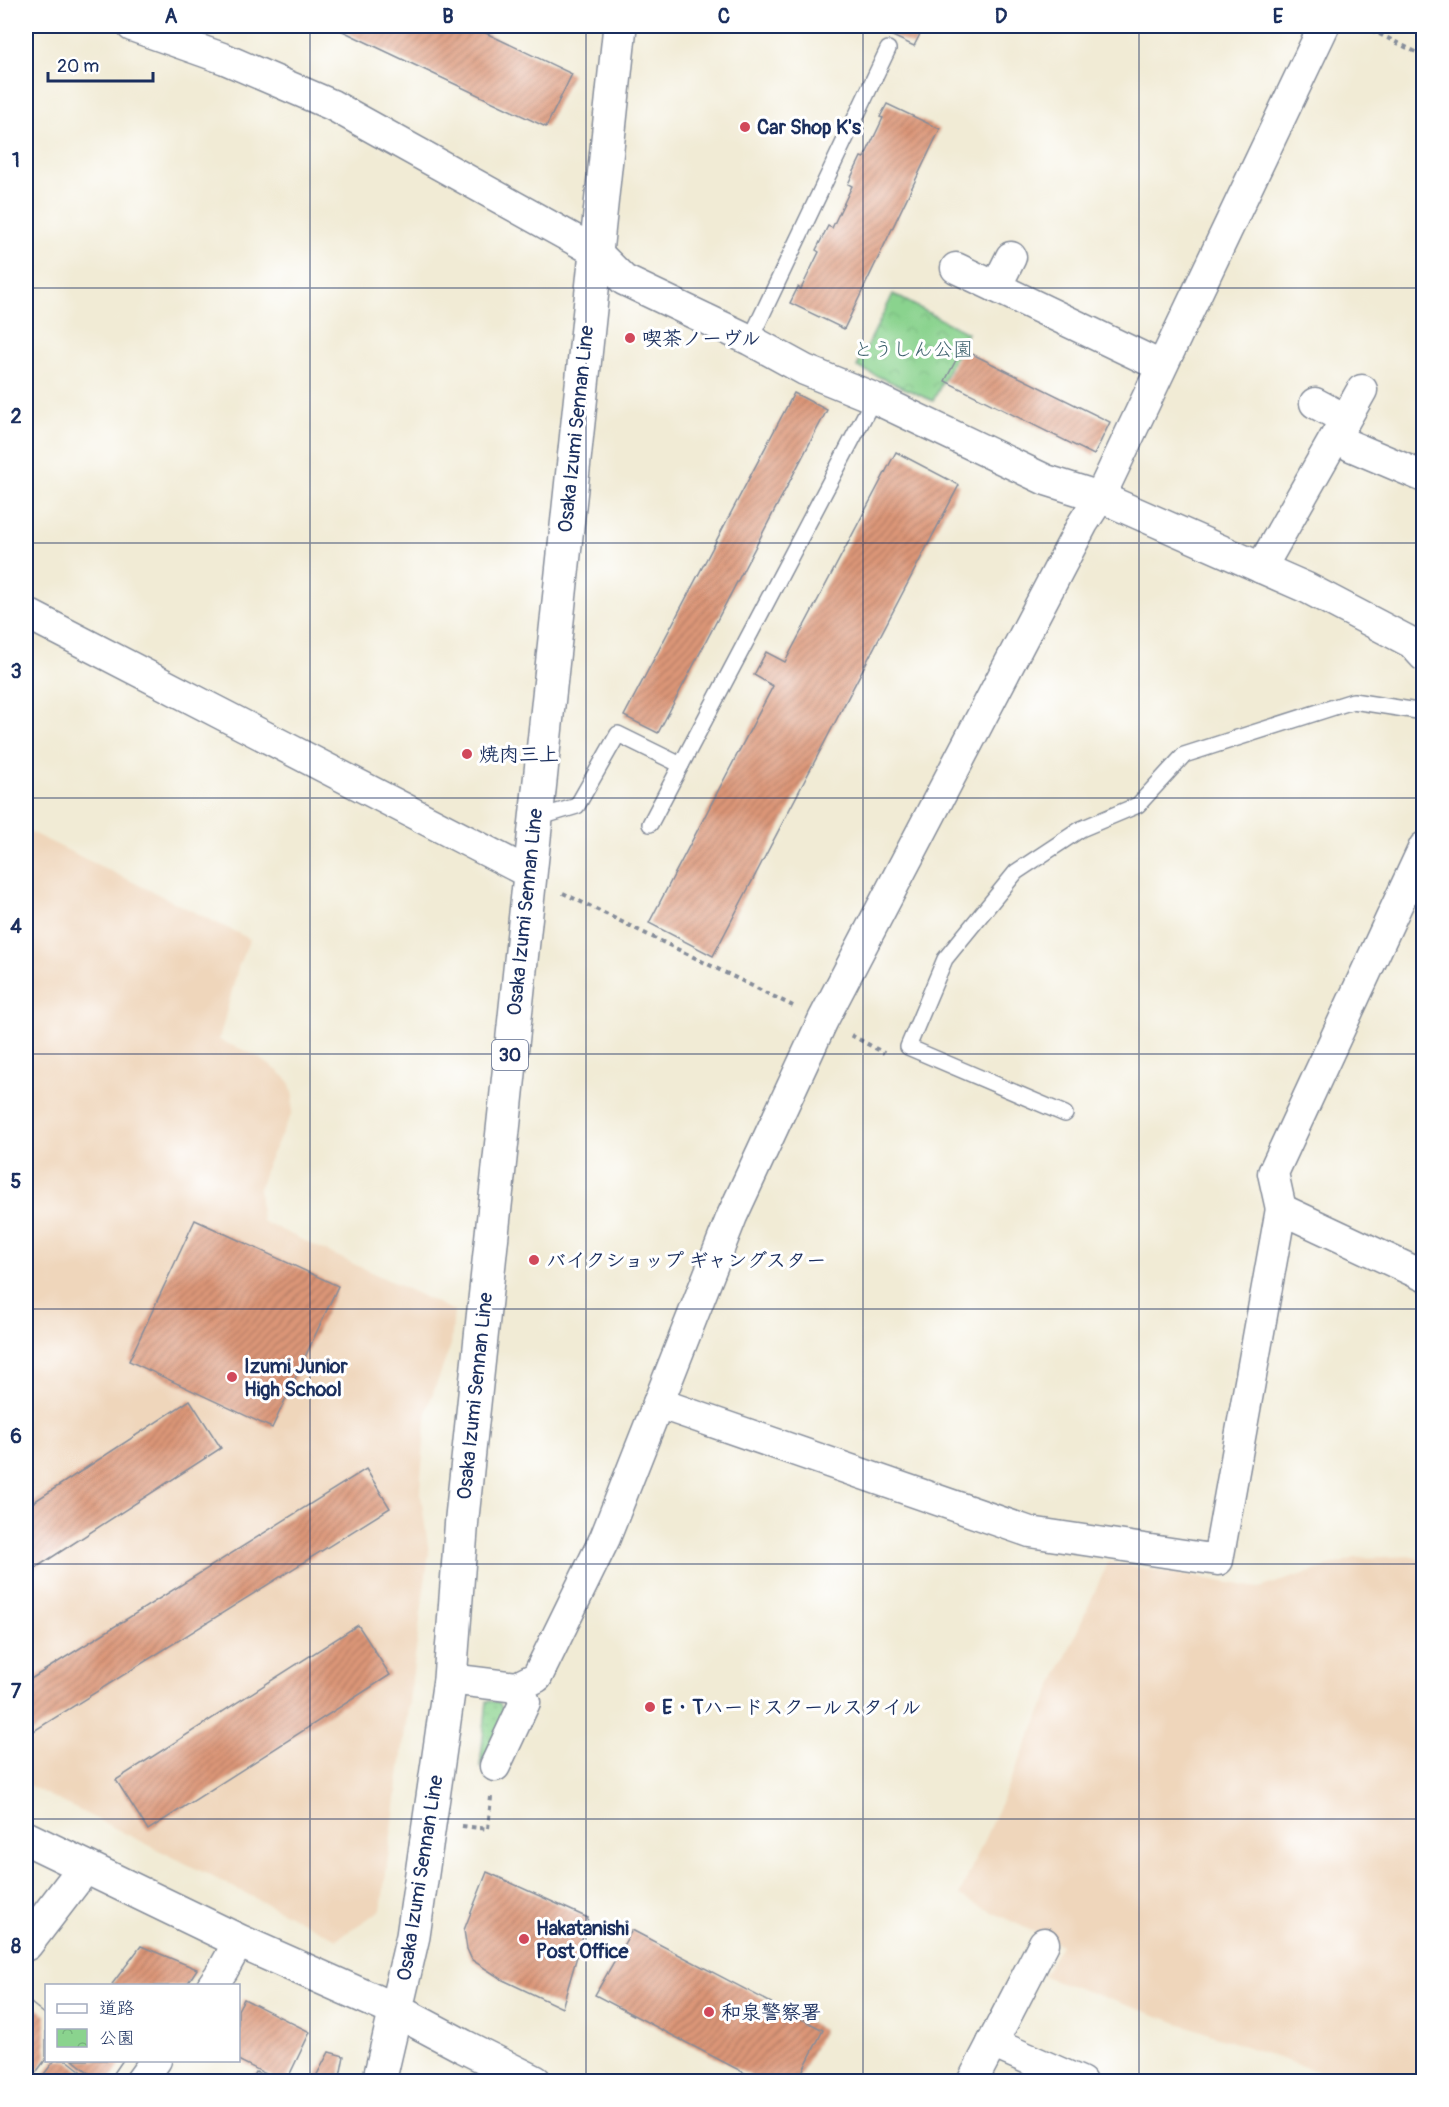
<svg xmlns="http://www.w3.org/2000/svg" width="1449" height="2107" font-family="Pangolin,'Klee One',sans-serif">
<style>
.built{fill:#efd6bb}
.grass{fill:url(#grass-dots);stroke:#528176;stroke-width:1.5}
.park{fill:url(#park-crowns);stroke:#528176;stroke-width:1.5}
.building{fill:url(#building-hatch)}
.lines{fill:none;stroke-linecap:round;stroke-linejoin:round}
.lane-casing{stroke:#868d9a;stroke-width:18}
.street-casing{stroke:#868d9a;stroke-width:33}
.secondary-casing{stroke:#868d9a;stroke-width:36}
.primary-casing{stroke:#868d9a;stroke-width:36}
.path{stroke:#868d9a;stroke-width:4;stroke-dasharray:4.5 4.5;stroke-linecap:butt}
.lane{stroke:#fff;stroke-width:15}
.street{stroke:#fff;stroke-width:30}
.secondary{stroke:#fff;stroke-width:33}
.primary{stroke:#fff;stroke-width:33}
.grid{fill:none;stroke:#1b2f5e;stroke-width:1.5;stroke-opacity:0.55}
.poi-dot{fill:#d1495b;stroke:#fff;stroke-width:2}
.labels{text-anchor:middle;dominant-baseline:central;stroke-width:6;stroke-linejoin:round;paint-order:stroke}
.shield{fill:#fff;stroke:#5f6d8e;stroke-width:1.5}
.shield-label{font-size:18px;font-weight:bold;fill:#1b2f5e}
.poi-label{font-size:20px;font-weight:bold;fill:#1b2f5e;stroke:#fff;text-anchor:start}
.park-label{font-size:20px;fill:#3c606c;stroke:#fff}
.street-label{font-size:20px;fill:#1b2f5e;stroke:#fff}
.neatline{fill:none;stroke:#1b2f5e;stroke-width:2}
.grid-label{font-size:20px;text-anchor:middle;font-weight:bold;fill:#1b2f5e}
</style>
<defs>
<pattern id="grass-dots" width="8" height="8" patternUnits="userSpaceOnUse" patternTransform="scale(1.5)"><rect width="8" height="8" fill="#8ad38e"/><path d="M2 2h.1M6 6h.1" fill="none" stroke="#76b57d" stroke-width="1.8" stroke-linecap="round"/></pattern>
<pattern id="park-crowns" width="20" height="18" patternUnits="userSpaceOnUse" patternTransform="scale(1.5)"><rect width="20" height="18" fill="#8ad38e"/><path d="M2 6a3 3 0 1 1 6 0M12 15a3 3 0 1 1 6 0" fill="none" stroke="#76b57d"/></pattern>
<pattern id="building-hatch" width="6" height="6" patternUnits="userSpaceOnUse" patternTransform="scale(1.5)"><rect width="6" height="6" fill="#dc9677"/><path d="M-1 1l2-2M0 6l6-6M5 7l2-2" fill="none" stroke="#b27b65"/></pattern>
</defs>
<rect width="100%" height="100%" fill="#fff"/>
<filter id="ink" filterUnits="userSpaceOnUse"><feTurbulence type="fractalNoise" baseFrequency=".0167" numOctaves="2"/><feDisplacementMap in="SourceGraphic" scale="12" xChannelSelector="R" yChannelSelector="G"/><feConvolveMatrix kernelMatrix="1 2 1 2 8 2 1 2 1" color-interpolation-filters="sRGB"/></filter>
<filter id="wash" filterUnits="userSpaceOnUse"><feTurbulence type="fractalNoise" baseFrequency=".008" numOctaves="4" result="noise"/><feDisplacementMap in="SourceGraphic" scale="24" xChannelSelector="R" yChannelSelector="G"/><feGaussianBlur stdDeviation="1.35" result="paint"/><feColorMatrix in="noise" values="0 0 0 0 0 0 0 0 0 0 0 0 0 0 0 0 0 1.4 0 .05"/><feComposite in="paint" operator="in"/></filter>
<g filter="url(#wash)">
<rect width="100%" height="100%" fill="#f1ebd5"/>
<g class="built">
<polygon points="26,830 250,939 239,964 219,1040 255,1055 278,1071 289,1081 293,1096 292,1113 268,1162 259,1189 262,1221 454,1311 451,1345 427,1409 420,1489 429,1553 381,1910 337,1939 26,1784"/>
<polygon points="1414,1556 1423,1561 1423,2081 1345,2081 1043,1976 1061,1945 959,1896 1108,1562 1259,1588 1355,1558"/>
</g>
<polygon class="grass" points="487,1701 499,1702 507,1719 480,1767"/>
<polygon class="park" points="893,294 967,333 933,401 857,367"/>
<g id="blocks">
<g class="building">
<polygon points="332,26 471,26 572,74 546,127"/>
<polygon points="871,26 924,26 914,46"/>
<polygon points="887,104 940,129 844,329 790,303 798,287 801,289 819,252 816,250 828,226 832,228 852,186 848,184 861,157 864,158 883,118 880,117"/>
<polygon points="962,349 1110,422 1094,455 945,381"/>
<polygon points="794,393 827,410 658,733 624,716"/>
<polygon points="896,452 959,485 713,956 649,923 773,686 754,675 766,652 785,662"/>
<polygon points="195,1220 338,1286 272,1428 129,1361"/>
<polygon points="190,1400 221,1448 26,1574 26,1507"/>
<polygon points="366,1469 390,1508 26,1736 26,1682"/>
<polygon points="358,1625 390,1675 148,1830 116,1780"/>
<polygon points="487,1872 588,1918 562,2008 503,1980 472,1960 467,1949 464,1930"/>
<polygon points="632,1930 823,2030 797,2082 762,2082 595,1995"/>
<polygon points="141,1946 197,1969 186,1986 115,1986 112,1984"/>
<polygon points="244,1999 310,2032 286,2082 282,2082 238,2060 238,2010"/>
<polygon points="31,2003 46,2015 46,2059 29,2082 26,2082 26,2009"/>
<polygon points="329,2052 344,2056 339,2082 313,2082"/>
<polygon points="55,2060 67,2060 95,2082 46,2082 41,2078"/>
<polygon points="73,2060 123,2060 108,2082 101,2082"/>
<polygon points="256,2072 276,2082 251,2082"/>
</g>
</g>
</g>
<g filter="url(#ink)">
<use href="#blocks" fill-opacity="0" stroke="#868d9a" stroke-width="1.5"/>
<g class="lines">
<defs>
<g id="lane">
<polyline points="750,340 888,49"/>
<polyline points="534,819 577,806 618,734 681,765"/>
<polyline points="650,824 874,398"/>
<polyline points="1065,1114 908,1047 945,959 1016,872 1081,829 1138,805 1184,755 1353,701 1424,712"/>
</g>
<g id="street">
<polyline points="132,26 225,59 332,105 595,251 624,280 750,340 805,370 874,398 1046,480 1100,497 1307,588 1412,643 1424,656"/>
<polyline points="956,268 1161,366"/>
<polyline points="996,287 1011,257"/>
<polyline points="1315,403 1345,419"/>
<polyline points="1351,446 1424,477"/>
<polyline points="1261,568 1362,390"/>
<polyline points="26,613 529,873"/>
<polyline points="1281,1209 1273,1173 1424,847"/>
<polyline points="658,1403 1030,1532 1218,1560 1281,1209 1424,1276"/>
<polyline points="450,1679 517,1687 537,1677 605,1538 732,1216 823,1020 1083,523 1100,497 1324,26"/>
<polyline points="495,1766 525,1702 517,1687"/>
<polyline points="212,1986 223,1970 239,1941"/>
<polyline points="992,2043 1081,2082"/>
<polyline points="140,2082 156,2060"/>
<polyline points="972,2082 1044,1943"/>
</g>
<g id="secondary">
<polyline points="26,1838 239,1941 397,2011 463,2046 535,2082"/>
<polyline points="26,1944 85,1867"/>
</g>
<polyline id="primary" points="379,2082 413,1936 450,1679 462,1517 620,26"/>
</defs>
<use href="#lane" class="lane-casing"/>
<use href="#street" class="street-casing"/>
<use href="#secondary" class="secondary-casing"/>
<use href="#primary" class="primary-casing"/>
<g class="path">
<polyline points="1363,26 1424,56"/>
<polyline points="563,893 793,1006"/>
<polyline points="851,1035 884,1053"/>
<polyline points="462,1826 488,1829 491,1797"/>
</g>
<use href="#lane" class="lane"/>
<use href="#street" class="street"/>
<use href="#secondary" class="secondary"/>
<use href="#primary" class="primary"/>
</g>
</g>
<path class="grid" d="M310,26V2082M586,26V2082M863,26V2082M1139,26V2082M26,288H1424M26,543H1424M26,798H1424M26,1054H1424M26,1309H1424M26,1564H1424M26,1819H1424"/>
<g class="poi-dot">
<circle cx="745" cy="127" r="6"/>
<circle cx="630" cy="338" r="6"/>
<circle cx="467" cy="754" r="6"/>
<circle cx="534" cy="1260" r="6"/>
<circle cx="232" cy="1377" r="6"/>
<circle cx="650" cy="1707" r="6"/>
<circle cx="524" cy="1939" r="6"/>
<circle cx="709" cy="2012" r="6"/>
</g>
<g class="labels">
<rect class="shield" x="492" y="1040" width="36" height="30" rx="4.5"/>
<g class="shield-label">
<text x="510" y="1055">30</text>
</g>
<g class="poi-label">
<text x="757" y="127">Car Shop K's</text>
<text x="642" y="338">喫茶ノーヴル</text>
<text x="479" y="754">焼肉三上</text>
<text x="546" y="1260">バイクショップ ギャングスター</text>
<text x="244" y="1366">Izumi Junior<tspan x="244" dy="23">High School</tspan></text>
<text x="662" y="1707">E・Tハードスクールスタイル</text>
<text x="536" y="1928">Hakatanishi<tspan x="536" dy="23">Post Office</tspan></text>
<text x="721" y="2012">和泉警察署</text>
</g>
<g class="park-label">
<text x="913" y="349">とうしん公園</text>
</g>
<g class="street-label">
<text transform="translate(576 429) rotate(-84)">Osaka Izumi Sennan Line</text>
<text transform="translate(525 912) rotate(-84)">Osaka Izumi Sennan Line</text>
<text transform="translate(475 1396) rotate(-84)">Osaka Izumi Sennan Line</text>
<text transform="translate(420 1878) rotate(-81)">Osaka Izumi Sennan Line</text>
</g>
</g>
<rect width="1449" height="2107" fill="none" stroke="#fff" stroke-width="66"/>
<rect x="45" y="1984" width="195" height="78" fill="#ffffff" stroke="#a4acbf" stroke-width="1.5"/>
<rect x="57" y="2004" width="30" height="9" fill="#ffffff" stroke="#a4acbf" stroke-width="1.5"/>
<text x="99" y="2014" font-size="18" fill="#1b2f5e">道路</text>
<rect x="57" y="2029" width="30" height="18" fill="url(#park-crowns)" stroke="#a4acbf" stroke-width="1.5"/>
<text x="99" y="2044" font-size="18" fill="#1b2f5e">公園</text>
<path d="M48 72v9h105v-9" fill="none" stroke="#1b2f5e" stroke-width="3"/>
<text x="57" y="72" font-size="18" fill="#1b2f5e" stroke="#ffffff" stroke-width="4.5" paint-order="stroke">20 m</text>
<rect x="33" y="33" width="1383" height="2041" class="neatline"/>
<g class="grid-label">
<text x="171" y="23">A</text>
<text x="448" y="23">B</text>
<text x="724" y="23">C</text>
<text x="1001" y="23">D</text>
<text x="1278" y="23">E</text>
<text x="16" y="167">1</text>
<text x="16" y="423">2</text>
<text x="16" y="678">3</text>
<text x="16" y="933">4</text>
<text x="16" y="1188">5</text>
<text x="16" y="1443">6</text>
<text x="16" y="1698">7</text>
<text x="16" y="1953">8</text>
</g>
</svg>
